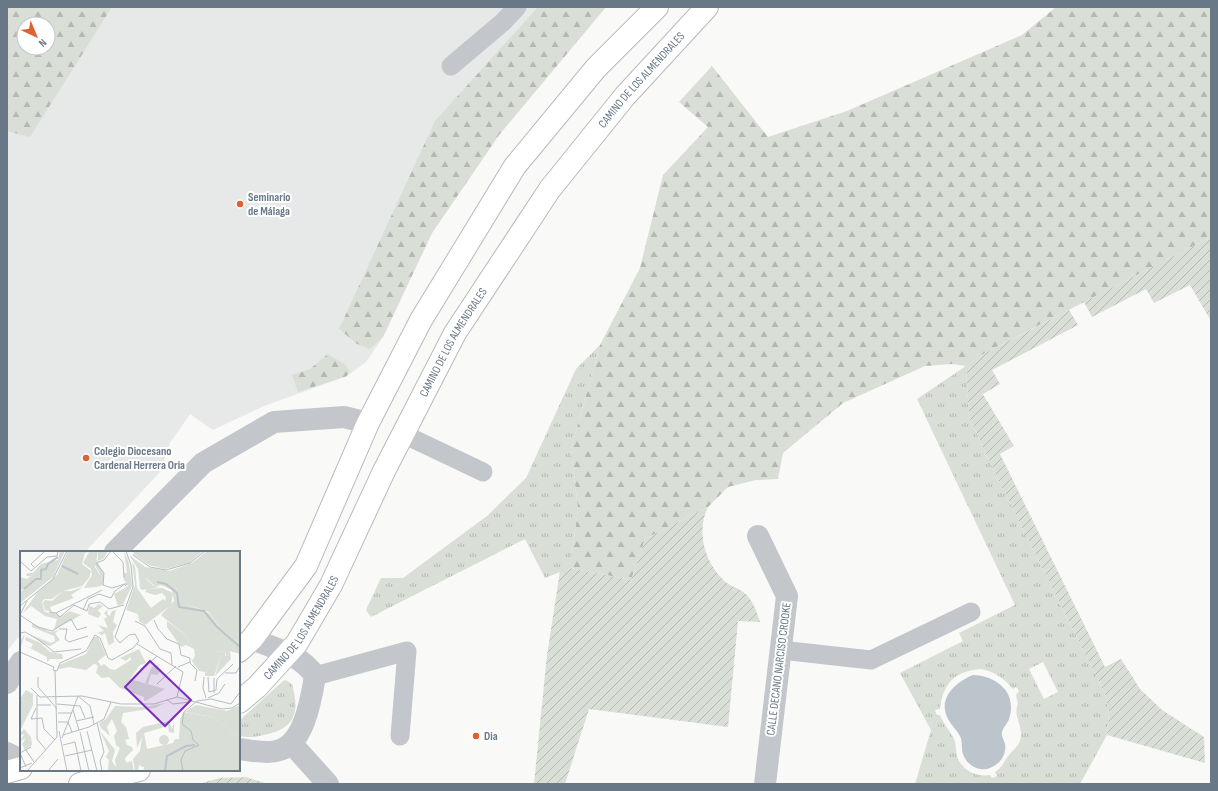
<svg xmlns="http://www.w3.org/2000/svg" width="1218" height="791" font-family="'Sofia Sans Condensed',sans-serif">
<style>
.built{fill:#e7e8e8;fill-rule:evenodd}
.grass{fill:url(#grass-tufts);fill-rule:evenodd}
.forest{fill:url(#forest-firs);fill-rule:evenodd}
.garden{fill:url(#garden-furrows)}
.water{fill:#bcc5cb}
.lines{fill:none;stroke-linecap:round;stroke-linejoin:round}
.primary-casing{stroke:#b6babe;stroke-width:24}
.service{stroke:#c3c6ca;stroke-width:19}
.minor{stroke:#c3c6ca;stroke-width:22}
.tertiary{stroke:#c3c6ca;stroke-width:22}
.primary{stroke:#fff;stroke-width:22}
.poi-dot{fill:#dd6133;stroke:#fff;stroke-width:1.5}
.labels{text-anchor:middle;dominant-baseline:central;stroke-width:4;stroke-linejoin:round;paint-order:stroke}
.street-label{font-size:12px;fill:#697887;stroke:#fff}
.poi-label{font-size:12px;font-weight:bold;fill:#697887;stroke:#fff;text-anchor:start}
.inset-river{fill:none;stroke:#bcc5cb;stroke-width:2}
.inset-road{fill:none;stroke:#b6bdc3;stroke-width:1}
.view{fill:#7b2cbf;fill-opacity:0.15;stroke:#7b2cbf;stroke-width:2}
.inset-edge{fill:none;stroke:#697887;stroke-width:2}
</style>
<defs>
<pattern id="grass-tufts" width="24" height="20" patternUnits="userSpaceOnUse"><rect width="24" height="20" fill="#d9ded6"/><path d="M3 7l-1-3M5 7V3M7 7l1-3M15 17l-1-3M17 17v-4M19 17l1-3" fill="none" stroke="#b4b9b3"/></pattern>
<pattern id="forest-firs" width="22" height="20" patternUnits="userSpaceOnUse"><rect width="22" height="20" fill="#d9ded6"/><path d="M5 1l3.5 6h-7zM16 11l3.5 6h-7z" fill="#b4b9b3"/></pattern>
<pattern id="garden-furrows" width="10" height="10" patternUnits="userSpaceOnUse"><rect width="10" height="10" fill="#d9ded6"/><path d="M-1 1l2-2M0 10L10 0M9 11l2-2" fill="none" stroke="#b4b9b3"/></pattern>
</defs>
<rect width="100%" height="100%" fill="#f9f9f7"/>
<path class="built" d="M7,7H606L499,135L432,233L383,337L366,362L347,376L264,406L213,430L190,414L170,443L160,472L85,552H21V634L7,651ZM24,24H48V48H24Z"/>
<g class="grass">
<polygon points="600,345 571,449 578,509 570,568 545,578 525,539 371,617 366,610 381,578 403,578 487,516 526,478 576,369"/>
<path d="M966,366L969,417L996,475L1105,694L1109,713L1107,735L1080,784H915L931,730L900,673L963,641L959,633L1015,605L917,399ZM1043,662L1058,692L1044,699L1029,669ZM981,669C995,672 1004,678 1013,689L1016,687L1019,691L1016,695L1018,704C1012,717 1026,728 1019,743C1016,749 1012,751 1009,755C1003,762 1003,767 995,772L997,776L992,778L990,775C978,777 965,772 959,761C955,754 957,746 954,739C950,731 944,725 940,715H937L935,710L940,709C943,683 955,671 981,669Z"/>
<path d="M286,680L292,684C300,713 295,729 264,735C256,737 247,738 239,736V721L283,681Z"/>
</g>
<g class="forest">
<path d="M7,7H112L30,137L7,131ZM24,24H48V48H24Z"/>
<polygon points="538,7 606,7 499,135 432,233 383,337 370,349 357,344 339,329 435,121"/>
<polygon points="1056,7 1211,7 1211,237 985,353 966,366 952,364 925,366 843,403 783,453 778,479 756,480 728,487 708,507 645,539 631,580 570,568 578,509 571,449 600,345 640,268 663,175 708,127 679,102 712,66 768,137 847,111 1022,35"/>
<polygon points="328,354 346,365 349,371 347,376 298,392 292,375 310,369"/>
</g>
<g class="garden">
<polygon points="1211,237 1211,321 1190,285 1154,303 1146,289 1092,317 1084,302"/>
<polygon points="1069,310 1078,325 992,370 1000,384 983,394 981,391 1014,446 1000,454 1105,667 1121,659 1140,689 1162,710 1204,737 1205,763 1107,735 1109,713 1105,694 996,475 969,417 966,366 985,353"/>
<path d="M708,507C695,532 706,566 727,583C732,587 739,588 743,592C753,599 756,611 760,622L738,621L728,727L589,709L565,784H534L547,655L560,571L570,568L631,580L645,539Z"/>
<polygon points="246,777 268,784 198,784 220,778"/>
</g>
<path class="water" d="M973,675C996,676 1018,692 1009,719C1008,723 1003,727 1002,732C1001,736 1004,739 1005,744C1007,755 999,766 987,769C977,771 966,764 963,754C961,749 963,742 960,736C957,730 951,725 948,719C937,698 956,682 973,675Z"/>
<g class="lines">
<defs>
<g id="primary">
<polyline points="239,651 252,639 306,566 368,423 421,320 515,166 596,68 657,7"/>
<path id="s1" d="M239,702L257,687L297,643L331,585L384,471L455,333L550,189L625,96L707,7"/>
<polyline points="7,772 21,768"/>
<polyline points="80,784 139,770"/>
</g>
</defs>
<use href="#primary" class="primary-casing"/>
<g class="service">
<polyline points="451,66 503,22 517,7"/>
<polyline points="403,434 483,472"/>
<polyline points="781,650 871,660 971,612"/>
<polyline points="315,676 407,651 400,736"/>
</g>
<g class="minor">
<polyline points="758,536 787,596 765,784"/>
<polyline points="115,552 203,463 274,422 344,417 368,423"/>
<polyline points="7,683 21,662"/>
<polyline points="7,753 21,760"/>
</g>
<g class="tertiary">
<polyline points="292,744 328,784"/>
<path d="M239,749C250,750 265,754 276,751C304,746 311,700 315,676C302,655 274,648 252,639"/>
</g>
<use href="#primary" class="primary"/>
</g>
<g class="poi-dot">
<circle cx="240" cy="204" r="4"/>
<circle cx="86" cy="458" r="4"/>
<circle cx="476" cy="736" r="4"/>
</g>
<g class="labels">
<g class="street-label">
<text stroke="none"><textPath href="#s1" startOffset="746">CAMINO DE LOS ALMENDRALES</textPath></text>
<text stroke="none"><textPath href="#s1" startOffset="422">CAMINO DE LOS ALMENDRALES</textPath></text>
<text stroke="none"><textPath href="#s1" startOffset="98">CAMINO DE LOS ALMENDRALES</textPath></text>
<text transform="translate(779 669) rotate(-83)">CALLE DECANO NARCISO CROOKE</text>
</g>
<g class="poi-label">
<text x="248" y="197">Seminario<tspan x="248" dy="14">de Málaga</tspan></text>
<text x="94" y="451">Colegio Diocesano<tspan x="94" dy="14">Cardenal Herrera Oria</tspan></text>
<text x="484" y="736">Dia</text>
</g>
</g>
<g transform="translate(20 551)">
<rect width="220" height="220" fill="#f9f9f7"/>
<path d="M40,0H45L33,26L0,52V40L4,39L0,38V26L7,28L11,25H6L7,22H13L21,13L38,9ZM48,0H78L75,16L80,24H84L77,36L64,37L72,24L71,18L63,12L69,1L65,2L62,13L71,20L69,27L62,35L43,40H51L63,36L51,44L54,47L30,56L32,61L25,59L23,52L25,49L32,50L43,40L32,48H24L22,51L24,60L28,62H35L41,66L49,60L61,64L34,79L37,68L25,65L11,55L2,63L17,42L37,24ZM104,0L109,12L112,35L103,53L98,55L94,43L108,35L104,29V22H107ZM114,0H183L169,12L145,18L129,14L113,3ZM187,0H220V93L201,78L189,61L163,52L156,37L150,33L135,35L126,27L128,19L126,28L134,35L140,36L122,39L120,37L118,18L109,4L125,16L149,20L172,12ZM112,11L115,16L117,37L131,57L143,48L145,50L146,46L142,42L135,44L125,41L127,38L142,37L153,42L151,54L125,74L119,70L118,63L106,59L115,34ZM147,70L169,87L168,92L179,100L182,109L197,101L206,100L205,105H201L194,125H185V121L179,120L172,110L175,105L174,98L166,94L161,96L147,76ZM5,83L2,93L11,97L13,93L5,89L6,86L19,91L30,101L42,103L43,108H30L27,111V106L2,93L0,97V90ZM77,109L81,115L84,113L90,118L89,126L82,127L76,122L78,115L74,112ZM140,113L138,116L142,119L137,124L131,123L128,133L125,132L132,116ZM176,154L207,160L220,154V187L193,166L165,161Z" fill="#d9ded6"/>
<path d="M78,0H88L83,8L77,10L84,23L83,34L77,36L80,23L74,12L78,8ZM148,29L156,37L163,52L189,62L201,78L220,93V103L210,100L211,108L195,125L201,105H206V100L197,101L182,110L179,100L168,92L169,87L141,64L154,50L152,39L139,33ZM119,98L126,112L120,114L110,128L145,138L126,150H124V146L100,137L89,126L90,118L95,119L111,109L110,106L106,110L100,107ZM145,152L135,157L103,162L101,171L106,176L109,188L105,189L107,194L112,196L100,197L96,194L94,185L97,180L92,168L87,176L90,185L81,177L79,172L86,168L95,155L125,156ZM149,170L152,178L154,171V182L149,181L148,175L124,182L127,198L153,192L155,188H159L160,180L178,193L123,220L125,217L119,214L118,220H115L113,208L120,200L122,186L117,197L116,182L123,176ZM80,180L95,199L92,210L95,215L88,220L90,210L86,206L89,200ZM112,196L113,199L105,207L106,212L97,220L95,209L100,197Z" fill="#d9ded6"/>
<path d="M0,148L13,154L0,180Z" fill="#d9ded6"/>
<path d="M74,86H78L86,104L66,119L49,116L39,118V114L66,103ZM6,139L13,143V154L0,148ZM163,161L193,166L220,187V220H123L126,213L122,204L157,200L159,197L160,169ZM89,207L95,215L112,210L114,220H88Z" fill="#d9ded6"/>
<path d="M79,53L83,55L78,59L81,63L78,67L68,63L69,54L74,57ZM88,59L87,63L90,65L92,60L96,59L93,71L97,74L93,81L94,91L90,94L91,90L89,95L85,82L82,84L77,82L84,80L78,74L88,77L84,68L87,66L84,62ZM12,72L30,81L39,79L35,82L40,89L30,95L23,93L9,83L31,92L35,90L34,85L12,76ZM4,178L11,186L12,194L5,199L2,193L6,187L0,190L4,184L2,183L0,186V182Z" fill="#d9ded6"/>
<path d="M139 189a5 5 0 1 1 10 0a5 5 0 1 1-10 0Z" fill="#d9ded6"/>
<path class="inset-river" d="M42,15L58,23M137,31L146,33L157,42L159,56L184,60L196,75L220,96M4,38L16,28H21V19L26,18L28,13L38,6M145,220L147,205L166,195L175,194"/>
<path class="inset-road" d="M91,0L84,9L76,12L84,22L83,34L92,37L105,33M92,0L103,11L104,27M113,4L130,16L146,19L170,12L185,0M1,11L11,20L27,6L37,5L38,0M14,16L11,13L25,0M0,55L33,28L47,0M63,59L68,48L79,43L91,47L95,40L105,33H107L105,35M29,61L36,62L40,66L54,54L67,60L69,53L80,51L89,58L104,54M36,62L82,39M0,64L18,76L32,80L51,68L57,79L67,76M0,64L7,50M134,69L138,78L147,88L159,93L161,104L170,107V112L177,119L175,130M115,70L125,75L140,98L151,102L152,114M39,78H47L45,88L49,91L68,85M0,82L5,81L19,89L34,101L61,98M117,93L163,121L157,146M66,100L75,84L80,87L88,107L92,109L113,97L119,90L115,83L109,84L100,92L95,86L113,36L111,14L106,0M0,101L34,116M34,116L33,119L37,120L40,112L66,100M125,116L137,105M158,116L170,111M205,122H216L220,115M18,126V136L26,145M184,126L183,137L186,147M188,126L189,141L196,139L197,128L213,113M194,127V142M137,133L156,115M11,137L20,146L62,145L101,153H134L157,146L202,158L212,157L220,152M17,144V188L26,199M27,146L37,158M188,147L199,142L205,133M147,149L153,153L169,151M37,153L60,155L65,167M17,154H31M16,157L11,168L22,167L24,178L35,189M53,159L59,179M38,162H52M56,170L74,166M38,171H48L52,181M77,172L84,201L80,210L82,220M39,180L47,220M67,180L77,220M60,181L69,220M43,184L69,176L84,168L91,151M42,187L58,145L70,155L74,173M43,194L55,191L61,220M6,199L14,211M0,202L6,216M0,202L11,196M45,205L72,199M0,217L12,212M7,220L37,186L35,120M28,220L38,208M163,220L161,209L165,200L179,194L173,189L171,180L162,173L164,161L177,150L191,148L211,153L220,141"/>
<path class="view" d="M130,110L171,149L145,175L105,136Z"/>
<rect width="220" height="220" class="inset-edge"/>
</g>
<rect width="1218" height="791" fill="none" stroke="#697887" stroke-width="16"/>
<g transform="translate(36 36) rotate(136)"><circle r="19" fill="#ffffff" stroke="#c3c9cf"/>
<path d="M0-3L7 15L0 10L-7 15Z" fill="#dd6133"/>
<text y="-6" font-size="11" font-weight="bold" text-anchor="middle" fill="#697887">N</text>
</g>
</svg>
